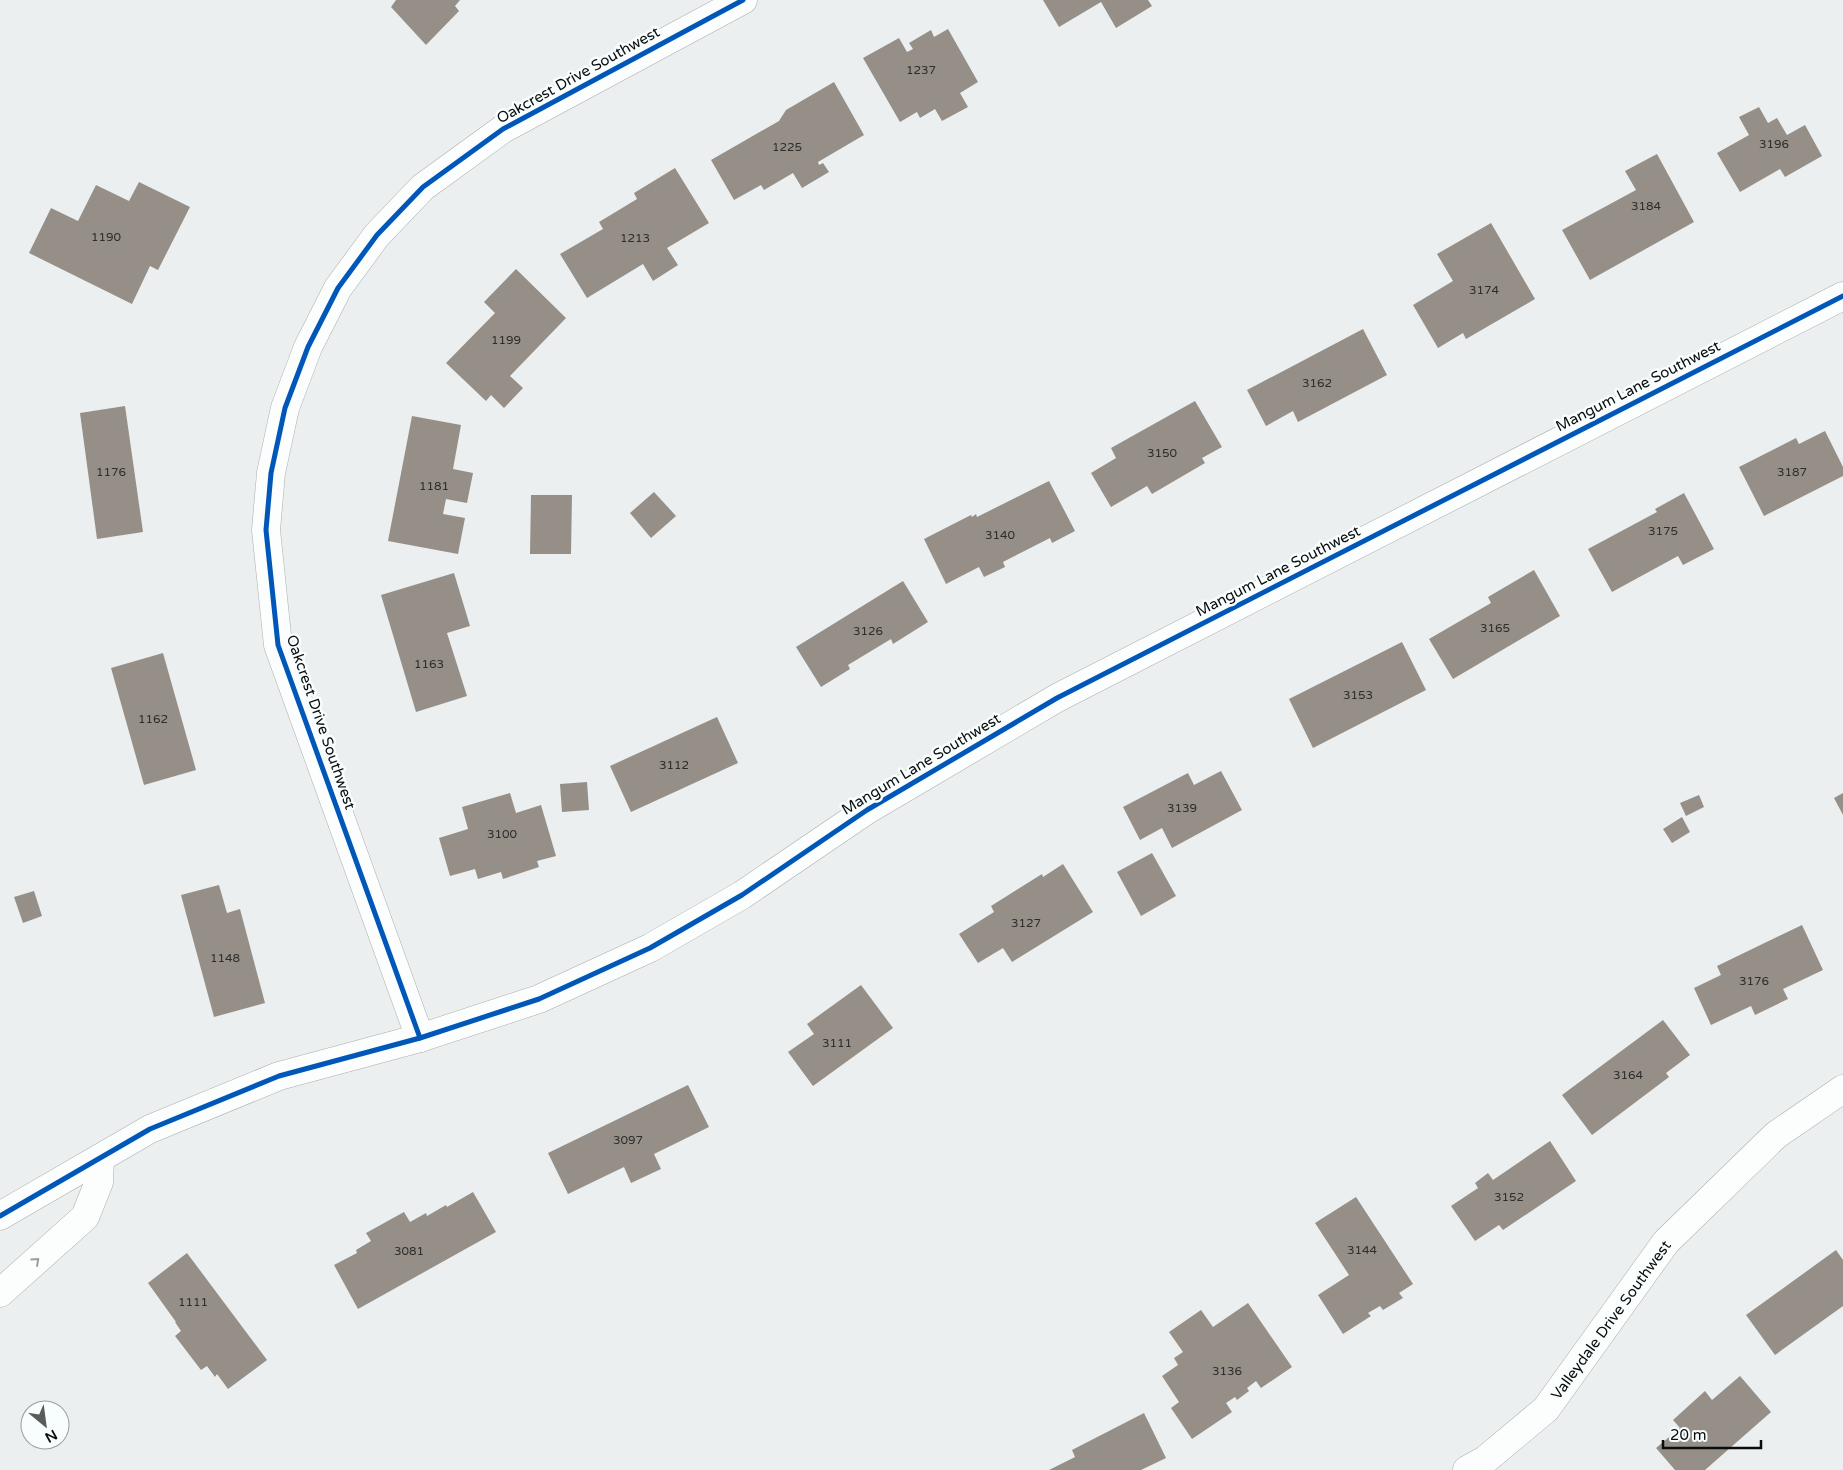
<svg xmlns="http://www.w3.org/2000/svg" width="1843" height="1470" font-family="'Varela Round',sans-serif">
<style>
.building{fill:#958f88}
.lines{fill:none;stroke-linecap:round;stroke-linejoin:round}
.minor-casing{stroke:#acaeae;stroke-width:29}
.minor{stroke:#fcfdfd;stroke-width:28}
.cycleway-casing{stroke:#f8fdfd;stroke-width:8}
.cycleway{stroke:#0057b8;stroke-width:5}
.oneway{stroke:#9c9d9d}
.labels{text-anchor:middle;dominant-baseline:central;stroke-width:5;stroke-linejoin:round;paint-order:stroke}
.number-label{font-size:12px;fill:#2e2d2b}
.street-label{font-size:15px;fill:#0b0c0c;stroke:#f8fdfd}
</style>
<rect width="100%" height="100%" fill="#ecefef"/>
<g class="building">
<polygon points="396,0 460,0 455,6 459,11 426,45 391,7"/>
<polygon points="1043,0 1148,0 1152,6 1116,28 1101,2 1059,27"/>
<polygon points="948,29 978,82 960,93 968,107 942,121 935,109 920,118 917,112 900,122 863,58 899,38 907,52 913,49 909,43 931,30 934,37"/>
<polygon points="834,82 864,135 818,162 819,165 823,163 829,172 802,188 793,173 764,190 761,185 734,200 711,160 779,121 786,110"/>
<polygon points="1759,107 1768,123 1777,118 1787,135 1805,125 1822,156 1785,177 1780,169 1740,192 1717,153 1749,135 1739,117"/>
<polygon points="1657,154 1694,222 1590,280 1562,230 1636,190 1625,171"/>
<polygon points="675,168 709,223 667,248 678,265 653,281 643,264 587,298 560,254 603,229 599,222 637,199 634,193"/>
<polygon points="139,182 190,207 158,270 150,266 132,304 29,253 51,208 78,221 96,185 129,201"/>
<polygon points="1491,223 1535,299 1466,339 1463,333 1438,348 1413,305 1453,281 1437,254"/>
<polygon points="516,269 566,318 510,376 523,388 504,408 491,395 486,401 446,363 495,313 484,302"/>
<polygon points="1363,329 1387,375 1298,422 1293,411 1266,426 1247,390"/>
<polygon points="1195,401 1222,447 1202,458 1205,463 1152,494 1147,486 1111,507 1091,473 1116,458 1111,448"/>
<polygon points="125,406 143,532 97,539 80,413"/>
<polygon points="412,416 461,425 453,469 473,473 467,503 446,499 443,514 465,518 458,554 388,541"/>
<polygon points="1825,431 1843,467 1843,476 1764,516 1739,467 1796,438 1799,444"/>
<polygon points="1049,481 1075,531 1052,543 1050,538 1003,562 1005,567 984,577 979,567 946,584 924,539 971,515 972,517 976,514 977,517"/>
<polygon points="654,492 676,516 651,538 630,513"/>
<polygon points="1684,493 1714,549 1683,565 1678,556 1612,592 1588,549 1657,512 1655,509"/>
<polygon points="531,495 572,495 571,554 530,554"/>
<polygon points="1534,570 1560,616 1453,679 1429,639 1491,603 1488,597"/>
<polygon points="454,573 470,626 447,633 467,696 416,712 381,595"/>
<polygon points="903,581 928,622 893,644 891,639 848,665 850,669 821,687 796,647"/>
<polygon points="1402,642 1426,690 1313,748 1289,699"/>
<polygon points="163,653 196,770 144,785 111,668"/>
<polygon points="717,717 738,763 631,812 610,766"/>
<polygon points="1221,771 1242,810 1172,848 1162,828 1140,840 1123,807 1188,773 1194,785"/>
<polygon points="587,782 589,810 562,812 560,784"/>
<polygon points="510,793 516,813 541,805 556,856 537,861 539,867 503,879 501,872 478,879 475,869 450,876 439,838 468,829 462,807"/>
<polygon points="1843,793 1843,815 1834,798"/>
<polygon points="1699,795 1704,807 1686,816 1680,803"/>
<polygon points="1682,817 1690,832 1672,843 1663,829"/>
<polygon points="1152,853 1176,896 1141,916 1117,872"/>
<polygon points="1063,864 1093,912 1012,962 1003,948 978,963 959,934 994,912 991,906 1042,874 1043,877"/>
<polygon points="219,885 227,913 240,909 265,1003 214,1017 181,895"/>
<polygon points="34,891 42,916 23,923 14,897"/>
<polygon points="1802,925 1823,970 1783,989 1788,999 1755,1015 1751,1006 1711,1025 1694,988 1721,975 1717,966"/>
<polygon points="861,985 893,1028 813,1086 788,1052 814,1034 807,1024"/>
<polygon points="1663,1020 1690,1055 1666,1073 1669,1077 1592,1135 1562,1095"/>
<polygon points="688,1085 709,1127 654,1154 661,1169 631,1183 624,1167 568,1194 548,1153"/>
<polygon points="1550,1141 1576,1181 1503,1230 1499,1225 1475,1241 1451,1206 1478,1188 1475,1183 1488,1173 1493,1180"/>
<polygon points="473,1192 496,1232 358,1309 334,1265 357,1253 356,1250 371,1241 366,1233 404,1212 410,1222 426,1213 427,1216 446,1205 447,1207"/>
<polygon points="1356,1197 1413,1284 1399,1293 1403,1298 1383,1310 1380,1306 1368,1313 1371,1316 1343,1334 1318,1295 1349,1275 1315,1223"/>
<polygon points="1836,1250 1843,1260 1843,1306 1775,1355 1746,1315"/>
<polygon points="187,1253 267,1360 228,1389 217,1374 215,1377 207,1366 201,1370 175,1336 181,1331 175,1322 176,1322 148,1283"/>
<polygon points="1248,1303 1292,1367 1261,1388 1256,1381 1247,1388 1249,1391 1237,1400 1235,1397 1226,1403 1232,1412 1192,1439 1171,1408 1179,1402 1162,1376 1178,1365 1174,1358 1183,1352 1169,1332 1201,1310 1213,1327"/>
<polygon points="1740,1376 1771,1412 1705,1470 1675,1470 1656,1448 1680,1428 1673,1420 1705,1391 1712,1400"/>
<polygon points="1144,1413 1166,1458 1141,1470 1049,1470 1075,1457 1072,1450"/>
</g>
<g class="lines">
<defs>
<g id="minor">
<polyline points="420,1038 278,645 266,530 271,473 285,408 308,347 338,288 377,235 423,187 503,129 743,0"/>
<polyline points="0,1216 150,1129 279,1076 420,1038 539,999 650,948 742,895 867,810 1057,698 1843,296"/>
<polyline points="0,1293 85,1217 99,1182 100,1159"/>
<polyline points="1467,1470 1485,1460 1546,1409 1666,1242 1776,1135 1843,1089"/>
</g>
</defs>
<use href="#minor" class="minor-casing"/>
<use href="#minor" class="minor"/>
<defs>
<g id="cycleway">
<polyline points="420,1038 278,645 266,530 271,473 285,408 308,347 338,288 377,235 423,187 503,129 743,0"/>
<polyline points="0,1216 150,1129 279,1076 420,1038 539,999 650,948 742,895 867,810 1057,698 1843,296"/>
</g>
</defs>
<use href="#cycleway" class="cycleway-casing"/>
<use href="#cycleway" class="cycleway"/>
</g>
<defs><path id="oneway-chevron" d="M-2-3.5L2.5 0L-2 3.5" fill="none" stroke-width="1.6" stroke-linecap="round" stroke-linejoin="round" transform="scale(1.25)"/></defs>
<use class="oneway" href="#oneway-chevron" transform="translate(36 1261) rotate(-42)"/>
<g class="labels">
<g class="number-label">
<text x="921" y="70">1237</text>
<text x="1774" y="144">3196</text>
<text x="787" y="147">1225</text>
<text x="1646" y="206">3184</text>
<text x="106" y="237">1190</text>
<text x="635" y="238">1213</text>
<text x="1484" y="290">3174</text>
<text x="506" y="340">1199</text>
<text x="1317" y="383">3162</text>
<text x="1162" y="453">3150</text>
<text x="111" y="472">1176</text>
<text x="1792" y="472">3187</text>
<text x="434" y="486">1181</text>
<text x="1663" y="531">3175</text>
<text x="1000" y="535">3140</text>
<text x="1495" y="628">3165</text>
<text x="868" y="631">3126</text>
<text x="429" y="664">1163</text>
<text x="1358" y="695">3153</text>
<text x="153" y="719">1162</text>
<text x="674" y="765">3112</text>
<text x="1182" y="808">3139</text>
<text x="502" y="834">3100</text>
<text x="1026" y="923">3127</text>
<text x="225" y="958">1148</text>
<text x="1754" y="981">3176</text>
<text x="837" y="1043">3111</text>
<text x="1628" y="1075">3164</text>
<text x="628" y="1140">3097</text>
<text x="1509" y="1197">3152</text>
<text x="1362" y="1250">3144</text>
<text x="409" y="1251">3081</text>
<text x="193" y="1302">1111</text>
<text x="1227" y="1371">3136</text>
</g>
<g class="street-label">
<text transform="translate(578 75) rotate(-29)">Oakcrest Drive Southwest</text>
<text transform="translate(1638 386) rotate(-27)">Mangum Lane Southwest</text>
<text transform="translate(1278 571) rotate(-27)">Mangum Lane Southwest</text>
<text transform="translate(321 722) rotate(71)">Oakcrest Drive Southwest</text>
<text transform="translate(921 764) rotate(-31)">Mangum Lane Southwest</text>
<text transform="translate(1611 1320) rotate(-54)">Valleydale Drive Southwest</text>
</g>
</g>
<g transform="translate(45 1425) rotate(151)"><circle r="24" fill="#f8fdfd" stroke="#999d9d"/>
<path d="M0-4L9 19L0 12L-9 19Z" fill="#5a5b5b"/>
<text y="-8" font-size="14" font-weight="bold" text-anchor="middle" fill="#0b0c0c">N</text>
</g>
<path d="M1663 1440v8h98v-8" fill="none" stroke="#0b0c0c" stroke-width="2.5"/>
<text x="1670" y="1440" font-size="15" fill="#0b0c0c" stroke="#f8fdfd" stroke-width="4" paint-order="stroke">20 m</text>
</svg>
